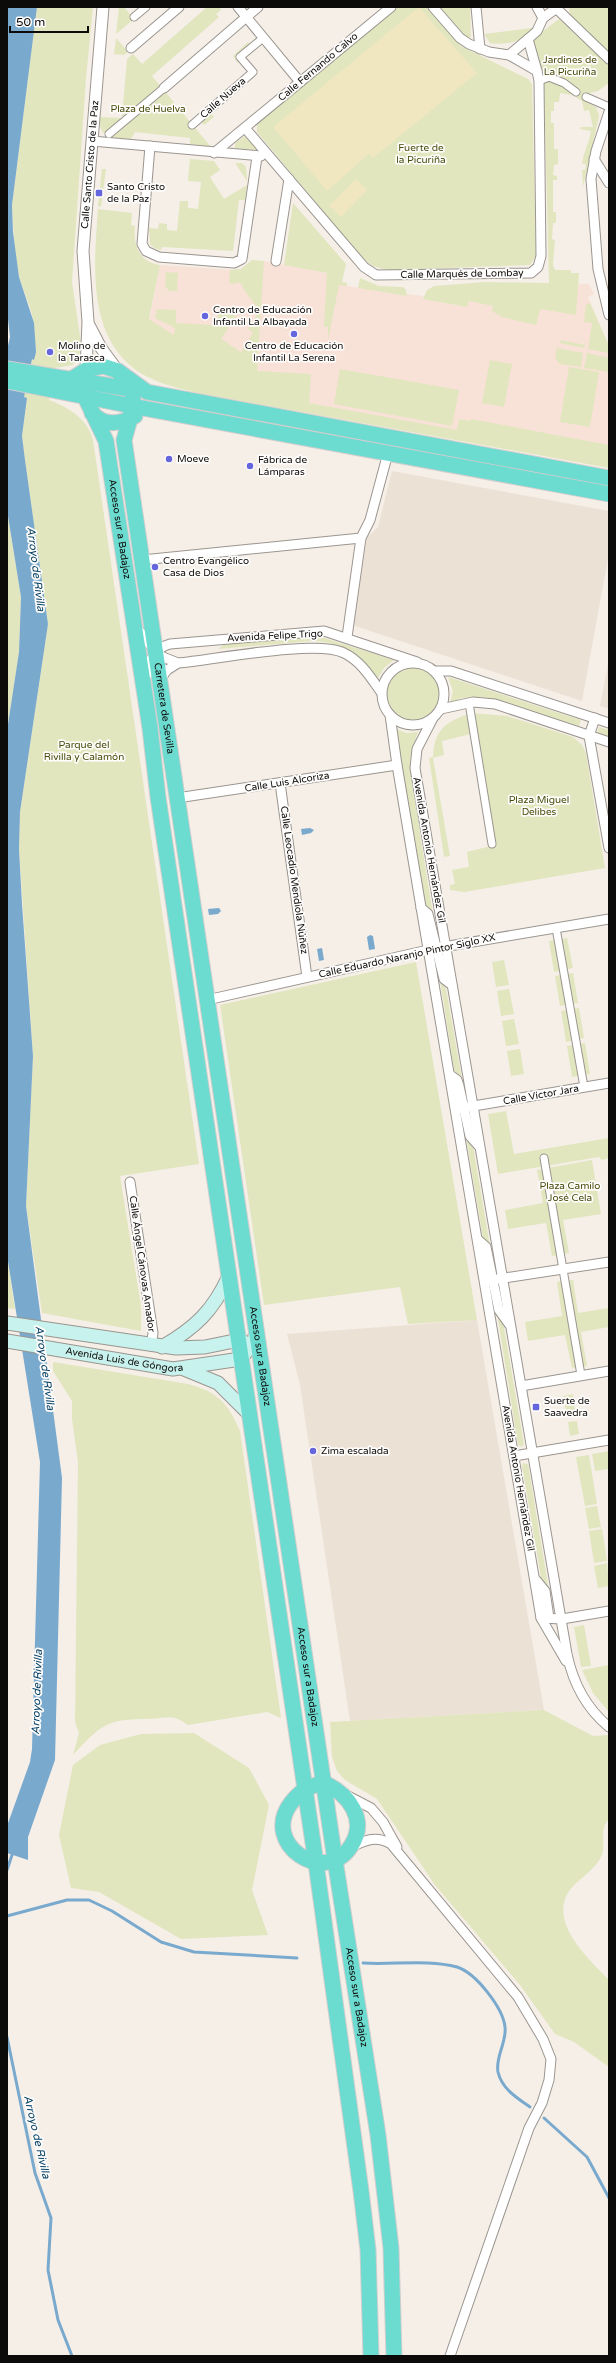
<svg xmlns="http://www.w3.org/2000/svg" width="616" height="2363" font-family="'Varela Round',sans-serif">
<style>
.built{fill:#ece1d5}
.education{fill:#f8e1d6}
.green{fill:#e1e6be}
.sand{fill:#f0e7c1}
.water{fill:#7aa9ce}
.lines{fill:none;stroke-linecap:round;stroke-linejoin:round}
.stream{stroke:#7aa9ce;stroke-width:3}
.pedestrian-casing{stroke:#9b958f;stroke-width:9}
.minor-casing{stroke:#9b958f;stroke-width:11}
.tertiary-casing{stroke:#9b958f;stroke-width:13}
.secondary-casing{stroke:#9b958f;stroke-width:15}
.trunk-casing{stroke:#cfcece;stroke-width:17}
.pedestrian{stroke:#fff;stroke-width:7}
.minor{stroke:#fff;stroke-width:9}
.tertiary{stroke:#fff;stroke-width:11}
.secondary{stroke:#c8f2ed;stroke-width:13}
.trunk{stroke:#6cdbd0;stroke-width:15}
.poi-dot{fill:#6565de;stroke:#fefdfc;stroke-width:1.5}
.labels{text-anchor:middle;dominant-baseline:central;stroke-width:3.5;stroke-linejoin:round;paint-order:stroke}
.park-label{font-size:10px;fill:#484c0b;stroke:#fefdfc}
.street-label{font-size:10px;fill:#0d0b09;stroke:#fefdfc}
.poi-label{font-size:10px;fill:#0d0b09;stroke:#fefdfc;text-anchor:start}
.water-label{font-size:11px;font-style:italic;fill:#054064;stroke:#fefdfc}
</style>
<rect width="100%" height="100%" fill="#f5efe8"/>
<g class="built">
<polygon points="392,471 609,511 609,553 582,701 355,626 353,622 367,538 378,527"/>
<polygon points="609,658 609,709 600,706"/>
<polygon points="477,1320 544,1710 350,1721 300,1385 287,1334"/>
</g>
<polygon class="education" points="264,261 327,273 340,282 347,283 347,286 407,296 407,294 423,296 423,299 467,307 469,301 497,283 589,284 594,294 588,297 609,346 609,445 471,420 470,421 459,419 457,431 256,393 148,327 160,265 262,272"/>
<g class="green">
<path d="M37,7H93L86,79L72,282L81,343L79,356L73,365L55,368L49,400C68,407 88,419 93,440L199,1164L120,1176L141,1306V1331L42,1313L26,1206L33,1056L19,849L20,812L48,624L25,460L22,436L27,398L23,397L32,359L36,352L32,314L19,277L15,255L12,205Z"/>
<polygon points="119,7 124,7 134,19 116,34"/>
<path d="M207,7H219L221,10L216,14L219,17L152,76L211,147L190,144V138L135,132L131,139C113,137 98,140 100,117L122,118L127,59L133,54L142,64Z"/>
<polygon points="397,7 426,7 461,46 528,79 532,84 536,256 530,265 387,270 373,266 362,258 257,132 257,124"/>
<polygon points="440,7 470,7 471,37 466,37"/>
<polygon points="569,7 609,7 609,52 570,15"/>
<path d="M559,19L609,64V83L598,91L586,94L583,100L596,107L599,116L583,187L582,170H585L586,164H582C584,150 589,144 591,131L580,129L581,127H593L589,110L584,111L582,101L572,95L560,93L559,102H554V111H551V123H554V149H558V164L554,165L553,175L557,176V180H553V212H556V223H553L552,239L555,240L553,265L555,270H571V273H579L576,315L540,309L536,325L502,317L492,311L493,306L469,301L467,307L423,299L427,290L434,286L485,282L549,283L544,82L532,43L535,37Z"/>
<path d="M532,28C528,41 503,46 490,43L484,34Z"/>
<polygon points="116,38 128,52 124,55 114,54"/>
<polygon points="248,42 254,49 238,63 233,56"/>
<polygon points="215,101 220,107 212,114 214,117 204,125 196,117"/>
<polygon points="245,136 256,148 256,150 235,148 235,143"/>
<polygon points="190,159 214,161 220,170 210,177 224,199 247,185 245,200 239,200 233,251 162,247 161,250 154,248 150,244 149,228 158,229 159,223 167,224 167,230 177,231 180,201 188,201 188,208 198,209 201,182 188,181"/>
<polygon points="235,163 242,163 246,167 247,181"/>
<polygon points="102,169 106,169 101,207 98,206"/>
<polygon points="293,203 346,264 342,282 347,283 347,286 339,285 328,340 328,327 324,327 327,273 284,265"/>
<path d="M98,209L132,213L131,225L135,226C133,245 139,262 160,265L149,319L174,335L175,328L155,318L157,309L176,310V323L212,325L223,308L236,317L221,339L241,352L253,333L248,329L256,316V306L242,287L243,285L237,282L235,284L229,283L230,270L241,269L252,260L264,261L257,371L311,374L309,403L457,430L459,419L470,421L471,419L609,445V468L203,394C182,389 161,385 142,374C86,340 94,265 98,209Z"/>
<polygon points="166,272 178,273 177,291 169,291 165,286"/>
<polygon points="360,278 379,286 403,287 406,290 407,296 358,288"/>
<polygon points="590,303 609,346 609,353 588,349 592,323 584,322 586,305"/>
<polygon points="561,340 585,345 584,348 560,343"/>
<polygon points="557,348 583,353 581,367 560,364 555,358"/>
<polygon points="587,353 609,358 608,372 584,368"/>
<polygon points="490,360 512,364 504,407 482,403"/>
<polygon points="569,367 599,372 590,427 560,422"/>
<polygon points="340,369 459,390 452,426 334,404"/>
<polygon points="7,510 21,597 19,652 7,731"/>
<path d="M318,636L394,660L384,668L377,680C362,656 341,641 312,641L218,649L226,643Z"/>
<circle cx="413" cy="694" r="26"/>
<polygon points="448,677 581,720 579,726 484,697 462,698 450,703 453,691"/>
<path d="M471,713L507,716L573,737L582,745L586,753L605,868L464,892L450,890V885L455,884L452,870L469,867L467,852L491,846L471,734L442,741L444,755L433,758L450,856L444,857L429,758L433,757C434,729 446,722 471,713Z"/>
<polygon points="599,727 609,730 609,737 597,733"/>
<polygon points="396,729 407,733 418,732 411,751 410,770 433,915 426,906"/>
<polygon points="567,938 573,968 554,972 549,941"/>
<polygon points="504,960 509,985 496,987 492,962"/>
<polygon points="416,962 477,1320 408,1324 400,1287 264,1305 220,1005"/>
<polygon points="573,973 578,1003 560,1006 555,976"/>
<polygon points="440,979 446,989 462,1079 454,1070"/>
<polygon points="509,989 514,1014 501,1016 497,991"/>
<polygon points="579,1008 584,1038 566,1042 561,1011"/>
<polygon points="514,1019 519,1044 506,1046 502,1021"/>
<polygon points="585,1043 590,1074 572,1077 567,1046"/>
<polygon points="520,1049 524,1074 511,1076 507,1051"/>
<polygon points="506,1111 514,1154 609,1138 609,1158 602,1160 599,1157 498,1174 488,1114"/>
<polygon points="466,1137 473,1146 490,1246 483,1238"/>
<polygon points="592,1160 601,1214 563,1220 569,1253 552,1256 546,1223 508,1229 505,1210 543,1203 537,1170"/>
<polygon points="7,1255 15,1309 7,1308"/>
<polygon points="573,1280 578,1313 609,1308 609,1327 581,1332 587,1366 572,1368 565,1335 528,1341 525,1322 562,1316 557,1282"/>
<polygon points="497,1313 503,1322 524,1444 522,1447 518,1445"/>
<path d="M53,1362L188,1384C218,1392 228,1403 240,1431L281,1718L267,1712L188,1725C173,1714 168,1718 150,1719C106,1719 102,1724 73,1755L79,1733L75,1722L78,1462L72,1419V1401L53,1371Z"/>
<polygon points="573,1394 575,1410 566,1411 563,1396"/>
<polygon points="577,1421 579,1434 570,1436 568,1422"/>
<polygon points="609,1451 609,1469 595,1471 592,1454"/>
<polygon points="589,1455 597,1504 585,1506 576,1457"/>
<polygon points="523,1463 528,1464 549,1591 542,1583 522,1466"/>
<polygon points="597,1506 601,1527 589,1529 585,1508"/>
<polygon points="602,1529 607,1561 594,1563 589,1531"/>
<polygon points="607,1563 609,1586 598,1588 594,1566"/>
<polygon points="584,1625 591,1666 581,1667 574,1627"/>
<polygon points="609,1665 609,1712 593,1693 582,1670"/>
<path d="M544,1710L593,1736L609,1735V1819C598,1830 607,1845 601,1857C594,1871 578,1879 569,1891C548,1923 589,1959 609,1980V2067L574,2042L555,2034L520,1985L435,1885L377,1799L345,1780L337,1771L332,1757L330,1722Z"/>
<polygon points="194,1733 249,1768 269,1805 252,1890 268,1935 181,1939 99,1892 71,1888 59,1835 73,1765 100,1745 141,1734"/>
</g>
<g class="sand">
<polygon points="419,7 477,73 373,158 369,154 327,191 273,127"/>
<polygon points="356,179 367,190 341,217 329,206"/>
</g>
<g class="water">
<polygon points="7,7 37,7 12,205 13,232 19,277 34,323 36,352 34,360 32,359 24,397 27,398 22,436 25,460 48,624 20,812 19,849 22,904 33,1056 26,1206 62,1478 55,1760 28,1837 28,1860 7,1853 7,1826 30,1762 32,1749 40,1462 7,1255 7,731 19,652 21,597 7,510 7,350 10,337 7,310"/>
<polygon points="310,828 314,830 311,833 302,835 301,829"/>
<polygon points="219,908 221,911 218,914 209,915 208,909"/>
<polygon points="370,935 373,936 375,949 369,950 367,937"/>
<polygon points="322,948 324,960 319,961 317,949"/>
</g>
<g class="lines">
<g class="stream">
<polyline points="7,1870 13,1852"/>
<polyline points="7,1916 67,1900 89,1900 112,1911 161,1942 194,1952 297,1958"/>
<path d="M363,1963C393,1965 428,1959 457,1967C476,1973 503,2008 505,2027C507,2042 495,2057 498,2072C502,2089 517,2098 530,2107"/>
<polyline points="7,2037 35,2173 51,2218 48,2270 58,2320 72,2356"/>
<polyline points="544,2118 587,2157 609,2198"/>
</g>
<defs>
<g id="pedestrian">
<polyline points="134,17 146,7"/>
<polyline points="539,81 549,77 564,83 576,92"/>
<polyline points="586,97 609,107"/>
<polyline points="192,125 253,72 240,57 263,38"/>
<polyline points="109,134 164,88"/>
<polyline points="469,703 492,844"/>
<polyline points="556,928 584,1087"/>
<polyline points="544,1158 581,1375"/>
</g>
<g id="minor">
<polyline points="238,7 300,82"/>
<polyline points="476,7 480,49"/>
<polyline points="537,7 543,18"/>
<polyline points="556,8 609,59"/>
<polyline points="528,39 537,71"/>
<polyline points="131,48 179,7"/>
<polyline points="509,55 528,39 537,31 543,18 558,7"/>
<polyline points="164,88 258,7"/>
<polyline points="609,112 596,151 591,179 598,269 609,315"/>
<polyline points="245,128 364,267 376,275 531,273 538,267 541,256 539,81 537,71 509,55 489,52 469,44 460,38 433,7"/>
<polyline points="92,141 261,156"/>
<polyline points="150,146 142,244 146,251 159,257 234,263 242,259 257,157"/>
<polyline points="214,153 391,7"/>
<polyline points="594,159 609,183"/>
<polyline points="276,261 289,179"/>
<polyline points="142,560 361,538"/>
<path d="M137,628L158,655L178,663C214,660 316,639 344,653C361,661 371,678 381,692"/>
<polyline points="347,637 361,538 370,520 388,453"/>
<circle cx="413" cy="694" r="31"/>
<polyline points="435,671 451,671 609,723"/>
<path d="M147,675C147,660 156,648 170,644L324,631L417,662"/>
<polyline points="159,681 167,670 178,663"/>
<polyline points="441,709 473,702 495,704 609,742"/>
<polyline points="390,715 397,765 541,1618 566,1661"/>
<path d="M433,718L417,749L415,768L567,1654C573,1683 586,1708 609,1727"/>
<polyline points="595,718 589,736 609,848"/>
<polyline points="280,783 307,977"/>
<polyline points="177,798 397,765"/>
<polyline points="421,908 428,914 444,979 452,985"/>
<polyline points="207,1000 437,948 609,919"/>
<polyline points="450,1075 457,1080 459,1086 470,1136 478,1145"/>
<polyline points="456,1109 609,1083"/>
<polyline points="130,1182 153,1333 151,1346"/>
<polyline points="478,1240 486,1247 499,1310 509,1324"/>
<polyline points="485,1281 609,1262"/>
<polyline points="521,1386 609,1371"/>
<polyline points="514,1456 609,1440"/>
<polyline points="536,1580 545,1591 549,1618"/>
<polyline points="541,1618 562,1619 609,1611"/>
<polyline points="346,1795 371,1808 383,1822 397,1847"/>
<path d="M351,1847C366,1840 376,1835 391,1844L518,1997L543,2039L551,2059L549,2080L542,2103L529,2128L450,2356"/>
</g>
<g id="tertiary">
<polyline points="89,325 101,348 118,371"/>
<path id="s1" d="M86,370L88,322L83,251L103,7"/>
</g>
<g id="secondary">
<polyline points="7,1323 176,1348 205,1347 239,1340 248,1344"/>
<path id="s2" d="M7,1341L173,1369L241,1359L254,1341L256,1331"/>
<path d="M162,1347C195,1328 213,1311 229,1276"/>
<polyline points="184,1369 218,1383 250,1415"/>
</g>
<g id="trunk">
<polyline points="7,369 136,390"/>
<path id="s3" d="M86,370L85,397L106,441L150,728L158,797L316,1863L361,2191L368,2250L371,2356"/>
<path id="s4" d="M118,371L132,390L133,398L130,419L124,440L335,1860L378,2135L391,2248L394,2356"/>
<polyline points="70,380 86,370 103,366 118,371 147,392 609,478"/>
<polyline points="7,381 132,406 609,494"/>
<path d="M92,413C105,427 120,424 135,416"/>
<path d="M324,1783C349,1794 368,1820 351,1846C325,1887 260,1844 291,1803C301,1790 309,1786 324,1783Z"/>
</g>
</defs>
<use href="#pedestrian" class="pedestrian-casing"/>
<use href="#minor" class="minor-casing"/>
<use href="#tertiary" class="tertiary-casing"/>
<use href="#secondary" class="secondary-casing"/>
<use href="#trunk" class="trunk-casing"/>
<use href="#pedestrian" class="pedestrian"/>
<use href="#minor" class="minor"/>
<use href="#tertiary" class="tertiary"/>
<use href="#secondary" class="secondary"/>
<use href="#trunk" class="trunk"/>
</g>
<g class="poi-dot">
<rect x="95" y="189" width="8" height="8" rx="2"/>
<circle cx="205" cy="316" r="4"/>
<circle cx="294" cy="334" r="4"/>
<circle cx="50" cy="352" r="4"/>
<circle cx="169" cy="459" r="4"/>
<circle cx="250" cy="466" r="4"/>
<circle cx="155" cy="567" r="4"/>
<rect x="532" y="1403" width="8" height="8" rx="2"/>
<circle cx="313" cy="1451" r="4"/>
</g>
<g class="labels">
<g class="park-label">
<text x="570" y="60">Jardines de<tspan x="570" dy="12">La Picuriña</tspan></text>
<text x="148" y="109">Plaza de Huelva</text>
<text x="421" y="148">Fuerte de<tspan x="421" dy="12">la Picuriña</tspan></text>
<text x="84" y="745">Parque del<tspan x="84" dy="12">Rivilla y Calamón</tspan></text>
<text x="539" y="800">Plaza Miguel<tspan x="539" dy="12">Delibes</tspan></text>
<text x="570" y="1186">Plaza Camilo<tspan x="570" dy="12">José Cela</tspan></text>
</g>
<g class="street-label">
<text transform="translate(318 67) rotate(-40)">Calle Fernando Calvo</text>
<text transform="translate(223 98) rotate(-41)">Calle Nueva</text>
<text stroke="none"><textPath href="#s1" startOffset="206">Calle Santo Cristo de la Paz</textPath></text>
<text transform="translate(462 274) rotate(-1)">Calle Marqués de Lombay</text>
<text stroke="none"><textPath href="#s3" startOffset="165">Acceso sur a Badajoz</textPath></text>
<text transform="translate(275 636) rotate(-3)">Avenida Felipe Trigo</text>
<text stroke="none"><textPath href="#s4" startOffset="346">Carretera de Sevilla</textPath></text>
<text transform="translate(287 782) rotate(-9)">Calle Luis Alcoriza</text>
<text transform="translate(429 850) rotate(80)">Avenida Antonio Hernández Gil</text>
<text transform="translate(294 880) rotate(82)">Calle Leocadio Mendiola Núñez</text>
<text transform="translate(407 956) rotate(-12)">Calle Eduardo Naranjo Pintor Siglo XX</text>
<text transform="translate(541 1095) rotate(-10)">Calle Víctor Jara</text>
<text transform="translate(142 1264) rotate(82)">Calle Ángel Cánovas Amador</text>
<text stroke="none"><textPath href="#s4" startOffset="1001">Acceso sur a Badajoz</textPath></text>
<text stroke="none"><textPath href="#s2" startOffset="119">Avenida Luis de Góngora</textPath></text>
<text transform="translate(518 1478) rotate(80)">Avenida Antonio Hernández Gil</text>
<text stroke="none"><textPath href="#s4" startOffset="1325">Acceso sur a Badajoz</textPath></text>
<text stroke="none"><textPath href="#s4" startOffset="1649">Acceso sur a Badajoz</textPath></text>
</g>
<g class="poi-label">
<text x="107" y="187">Santo Cristo<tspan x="107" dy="12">de la Paz</tspan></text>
<text x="213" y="310">Centro de Educación<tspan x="213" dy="12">Infantil La Albayada</tspan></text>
<text x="58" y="346">Molino de<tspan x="58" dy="12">la Tarasca</tspan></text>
<text x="294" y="346" text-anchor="middle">Centro de Educación<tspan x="294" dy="12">Infantil La Serena</tspan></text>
<text x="177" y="459">Moeve</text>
<text x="258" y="460">Fábrica de<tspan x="258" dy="12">Lámparas</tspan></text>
<text x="163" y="561">Centro Evangélico<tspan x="163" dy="12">Casa de Dios</tspan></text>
<text x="544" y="1401">Suerte de<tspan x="544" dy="12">Saavedra</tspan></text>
<text x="321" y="1451">Zima escalada</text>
</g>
<g class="water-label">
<text transform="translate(36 569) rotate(83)">Arroyo de Rivilla</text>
<text transform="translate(45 1368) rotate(82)">Arroyo de Rivilla</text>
<text transform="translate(37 1692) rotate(-88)">Arroyo de Rivilla</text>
<text transform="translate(37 2137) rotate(77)">Arroyo de Rivilla</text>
</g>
</g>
<rect width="616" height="2363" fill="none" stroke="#0d0b09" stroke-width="16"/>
<path d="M10 26v6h78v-6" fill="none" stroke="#0d0b09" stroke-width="2"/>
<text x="16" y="26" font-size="12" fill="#0d0b09" stroke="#fefdfc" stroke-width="3" paint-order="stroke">50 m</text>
</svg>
